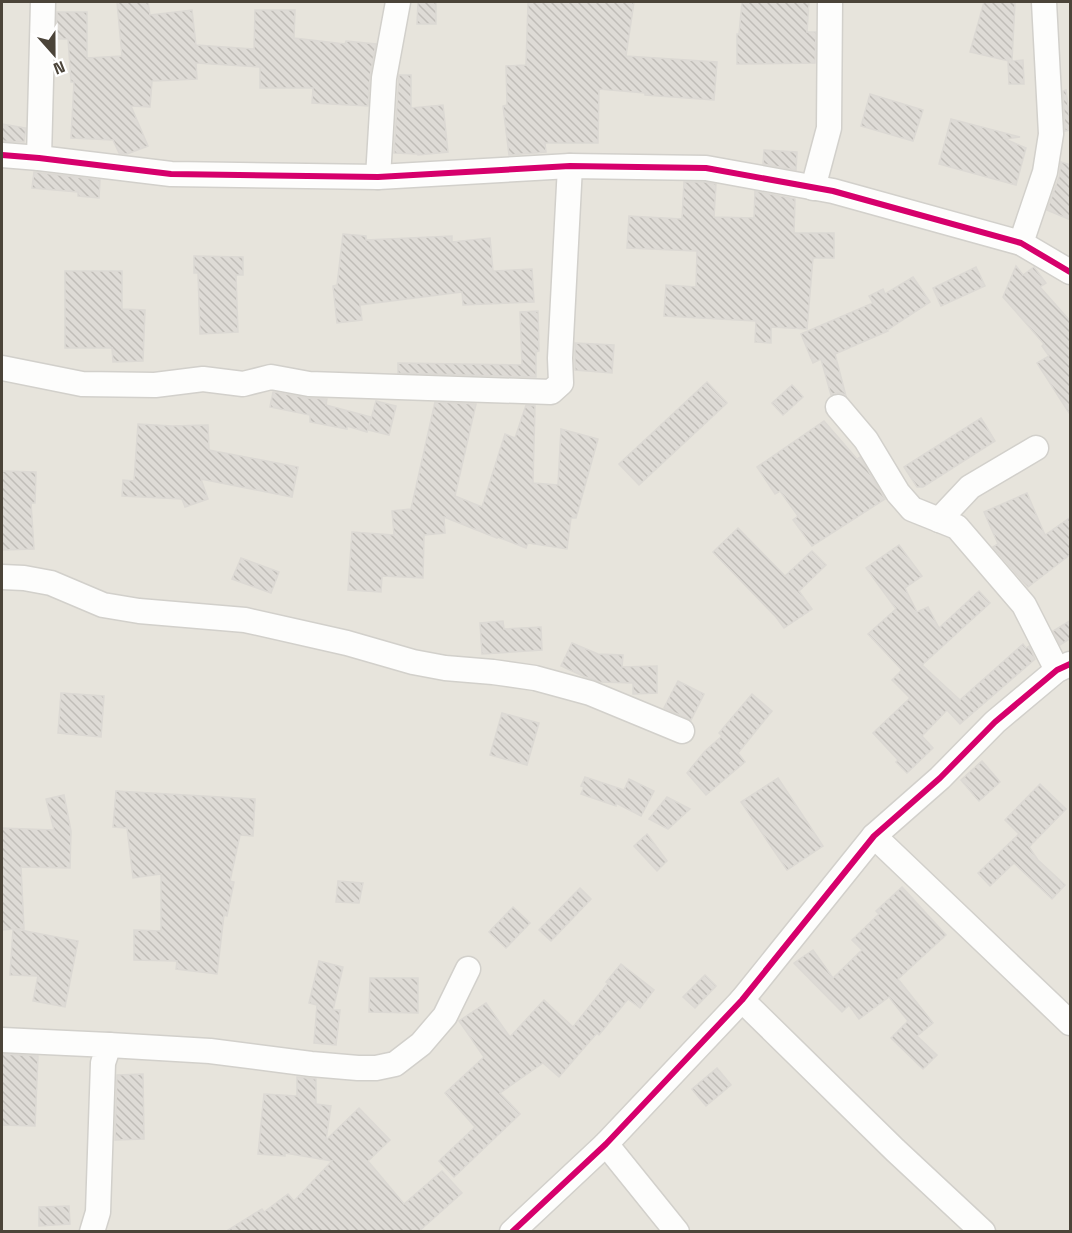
<svg xmlns="http://www.w3.org/2000/svg" width="1072" height="1233" font-family="'Space Grotesk',sans-serif">
<style>
.residential{fill:#e7e4dc}
.building{fill:url(#building-back-hatch);stroke:#dcd9d4;stroke-width:1.5}
.lines{fill:none;stroke-linecap:round;stroke-linejoin:round}
.minor-casing{stroke:#d2d0cb;stroke-width:27}
.minor{stroke:#fdfdfc;stroke-width:24}
.cycleway-casing{stroke:#fff;stroke-width:10}
.cycleway{stroke:#d6006c;stroke-width:6}
</style>
<defs>
<pattern id="building-back-hatch" width="6" height="6" patternUnits="userSpaceOnUse" patternTransform="scale(1.5)"><rect width="6" height="6" fill="#dedbd6"/><path d="M-1 5l2 2M0 0l6 6M5-1l2 2" fill="none" stroke="#c0bdb8"/></pattern>
</defs>
<rect width="100%" height="100%" fill="#f4f2ee"/>
<rect class="residential" x="2" y="2" width="1068" height="1229"/>
<g class="building">
<polygon points="117,2 148,2 150,15 192,10 196,45 254,49 255,10 295,10 294,38 345,44 346,41 376,44 370,76 368,106 312,103 313,88 260,88 260,67 196,63 197,79 152,81 150,107 131,106 148,146 127,154 119,153 113,140 71,138 74,82 71,82 68,39 56,39 57,12 87,12 87,58 122,56"/>
<polygon points="418,2 436,2 436,24 417,24"/>
<polygon points="528,2 634,2 626,56 717,62 714,100 645,95 645,93 599,89 598,143 545,143 546,152 509,155 503,106 507,105 506,66 526,65"/>
<polygon points="742,2 809,2 807,32 816,32 815,63 737,64 737,34 739,34"/>
<polygon points="984,2 1015,2 1012,61 1023,60 1024,84 1009,84 1008,61 1009,61 970,52"/>
<polygon points="399,75 411,75 411,108 443,105 448,152 418,155 418,154 394,153"/>
<polygon points="1066,90 1071,130 1065,131 1063,91"/>
<polygon points="870,94 923,110 913,141 861,126"/>
<polygon points="951,119 1020,137 1005,139 1026,148 1016,185 939,164"/>
<polygon points="2,124 26,128 24,142 2,141"/>
<polygon points="764,150 797,152 796,170 763,164"/>
<polygon points="1061,162 1071,165 1071,220 1047,210 1059,177"/>
<polygon points="34,172 100,180 99,198 78,196 78,192 32,188"/>
<polygon points="684,182 705,182 716,184 714,217 754,218 755,191 795,199 794,233 834,233 834,258 813,258 807,329 771,327 771,343 755,342 756,321 664,316 666,285 696,287 697,251 627,248 629,216 682,219"/>
<polygon points="343,234 366,236 366,240 452,236 452,242 490,238 493,271 532,269 534,302 463,305 462,292 360,305 362,320 337,323 333,286 337,285"/>
<polygon points="194,256 243,257 243,275 236,275 238,332 200,334 198,273 194,273"/>
<polygon points="1016,266 1023,275 1034,267 1046,283 1040,287 1071,322 1071,416 1037,363 1049,356 1042,346 1044,344 1003,297"/>
<polygon points="976,267 985,286 941,306 933,288"/>
<polygon points="65,271 122,271 122,309 145,310 143,361 113,362 112,348 65,348"/>
<polygon points="913,277 930,302 887,330 888,331 835,354 846,396 842,393 836,393 831,395 821,359 813,363 801,334 873,303 869,296 883,289 885,294"/>
<polygon points="538,311 539,351 536,352 536,377 398,373 398,363 522,365 520,312"/>
<polygon points="575,343 614,345 612,373 575,370"/>
<polygon points="707,382 727,403 639,485 619,464"/>
<polygon points="792,385 803,397 783,415 772,403"/>
<polygon points="273,392 307,398 327,399 326,405 371,417 367,432 347,426 347,429 310,422 310,415 270,407"/>
<polygon points="376,401 396,406 389,435 368,430"/>
<polygon points="435,402 476,404 455,496 482,507 505,434 515,438 526,405 535,406 533,483 558,485 561,429 598,439 576,518 571,518 567,549 528,543 526,548 498,537 497,538 444,517 445,533 424,535 423,578 382,576 381,592 348,590 352,532 394,535 392,511 411,509"/>
<polygon points="981,418 995,441 923,487 917,487 904,467"/>
<polygon points="824,421 857,459 860,457 885,499 812,546 793,520 798,516 780,491 775,494 757,467"/>
<polygon points="138,424 172,426 208,425 209,450 298,467 292,497 201,479 208,499 185,507 182,499 122,496 123,480 134,481"/>
<polygon points="2,471 36,472 35,503 31,503 34,549 2,550"/>
<polygon points="1027,493 1045,535 1071,517 1071,554 1028,587 993,547 998,544 984,512"/>
<polygon points="738,528 785,576 812,551 826,565 799,591 812,609 784,628 776,617 713,552"/>
<polygon points="899,545 922,576 905,588 917,612 928,607 939,628 979,591 990,603 922,665 960,700 1023,644 1026,648 1029,646 1035,659 960,724 947,710 922,736 933,748 907,773 896,762 898,760 873,733 910,698 892,680 902,670 868,634 896,609 866,568"/>
<polygon points="241,558 279,572 271,593 232,579"/>
<polygon points="1071,620 1071,638 1060,645 1053,631"/>
<polygon points="503,621 504,629 541,627 542,650 482,654 480,623"/>
<polygon points="572,643 598,654 623,655 622,667 657,666 657,693 633,694 633,683 600,682 583,676 561,666"/>
<polygon points="678,681 704,694 691,720 664,708"/>
<polygon points="61,693 104,696 101,737 58,733"/>
<polygon points="752,694 772,711 738,753 745,762 706,795 687,773 705,751 722,736 719,733"/>
<polygon points="502,713 539,723 527,765 490,755"/>
<polygon points="982,761 1000,782 979,801 961,780"/>
<polygon points="585,777 624,790 629,779 654,791 641,816 616,803 616,806 581,794 584,787 581,786"/>
<polygon points="778,778 823,846 787,870 741,802"/>
<polygon points="1040,784 1066,809 1029,847 1038,860 1065,885 1052,899 1014,863 990,886 978,873 1019,834 1005,820"/>
<polygon points="116,791 255,799 253,836 240,835 230,881 234,882 227,916 224,915 217,974 176,969 177,961 134,960 134,930 161,931 161,874 133,878 127,828 113,827"/>
<polygon points="64,795 71,831 70,868 21,867 24,929 15,929 78,941 65,1007 33,1001 38,976 10,975 13,929 2,930 2,828 54,830 46,799"/>
<polygon points="667,797 690,809 668,829 649,819"/>
<polygon points="647,834 667,861 657,871 634,846"/>
<polygon points="338,881 363,883 359,903 336,902"/>
<polygon points="902,887 946,935 898,979 933,1023 917,1036 937,1055 923,1069 891,1038 908,1021 889,997 859,1019 849,1005 842,1012 794,963 813,950 833,978 862,950 852,940 879,914 876,911"/>
<polygon points="580,888 591,899 551,941 539,930"/>
<polygon points="513,907 530,923 506,948 489,932"/>
<polygon points="319,961 343,967 333,1010 340,1010 336,1045 314,1043 317,1005 309,1003"/>
<polygon points="621,964 654,990 640,1008 628,999 599,1035 597,1033 559,1077 543,1063 500,1093 520,1114 454,1177 439,1161 475,1127 445,1093 484,1057 459,1021 486,1003 510,1037 544,1000 573,1027 608,983 606,982"/>
<polygon points="705,975 716,986 695,1008 683,997"/>
<polygon points="370,978 418,978 418,1013 369,1012"/>
<polygon points="2,1054 38,1056 35,1126 2,1125"/>
<polygon points="717,1068 731,1085 706,1106 692,1089"/>
<polygon points="143,1074 144,1139 115,1140 117,1075"/>
<polygon points="297,1077 316,1079 316,1104 331,1106 326,1140 359,1108 390,1140 368,1161 404,1204 442,1171 462,1193 418,1232 225,1232 262,1209 264,1212 288,1194 294,1201 332,1161 285,1153 285,1156 258,1154 264,1094 297,1096"/>
<polygon points="69,1206 70,1224 39,1226 39,1207"/>
</g>
<g class="lines">
<defs>
<g id="minor">
<polyline points="2,155 39,158 171,174 378,177 570,166 706,168 833,191 1021,243 1070,272"/>
<polyline points="39,158 43,2"/>
<polyline points="378,177 384,78 398,2"/>
<polyline points="813,188 829,128 830,2"/>
<polyline points="1021,243 1045,172 1051,134 1044,2"/>
<polyline points="2,368 82,384 155,385 203,379 243,384 271,377 309,384 551,392 561,383 560,358 570,166"/>
<polyline points="838,407 866,440 898,493 912,509 957,527 1024,605 1057,670"/>
<polyline points="939,520 970,487 1036,448"/>
<polyline points="2,577 24,578 51,583 103,605 139,611 245,620 347,643 413,662 445,668 493,672 535,678 590,693 682,731"/>
<polyline points="874,836 1070,1023"/>
<polyline points="742,1000 895,1150 983,1232"/>
<polyline points="2,1040 109,1045 103,1063 98,1212 92,1232"/>
<polyline points="109,1045 210,1051 311,1064 358,1068 376,1068 395,1064 421,1044 445,1016 468,969"/>
<polyline points="606,1144 677,1232"/>
<polyline points="512,1232 606,1144 742,1000 874,836 940,778 995,722 1057,670 1070,664"/>
</g>
</defs>
<use href="#minor" class="minor-casing"/>
<use href="#minor" class="minor"/>
<defs>
<g id="cycleway">
<polyline points="2,155 39,158 171,174 378,177 570,166 706,168 833,191 1021,243 1070,272"/>
<polyline points="512,1232 606,1144 742,1000 874,836 940,778 995,722 1057,670 1070,664"/>
</g>
</defs>
<use href="#cycleway" class="cycleway-casing"/>
<use href="#cycleway" class="cycleway"/>
</g>
<rect width="1072" height="1233" fill="none" stroke="#4b4439" stroke-width="6"/>
<g transform="translate(54 54) rotate(159)" stroke="#ffffff" stroke-width="4.5" paint-order="stroke">
<path d="M0-4.5L10 22L0 15L-10 22Z" fill="#4b4439"/>
<text y="-9" font-size="16" font-weight="bold" text-anchor="middle" fill="#4b4439">N</text>
</g>
</svg>
